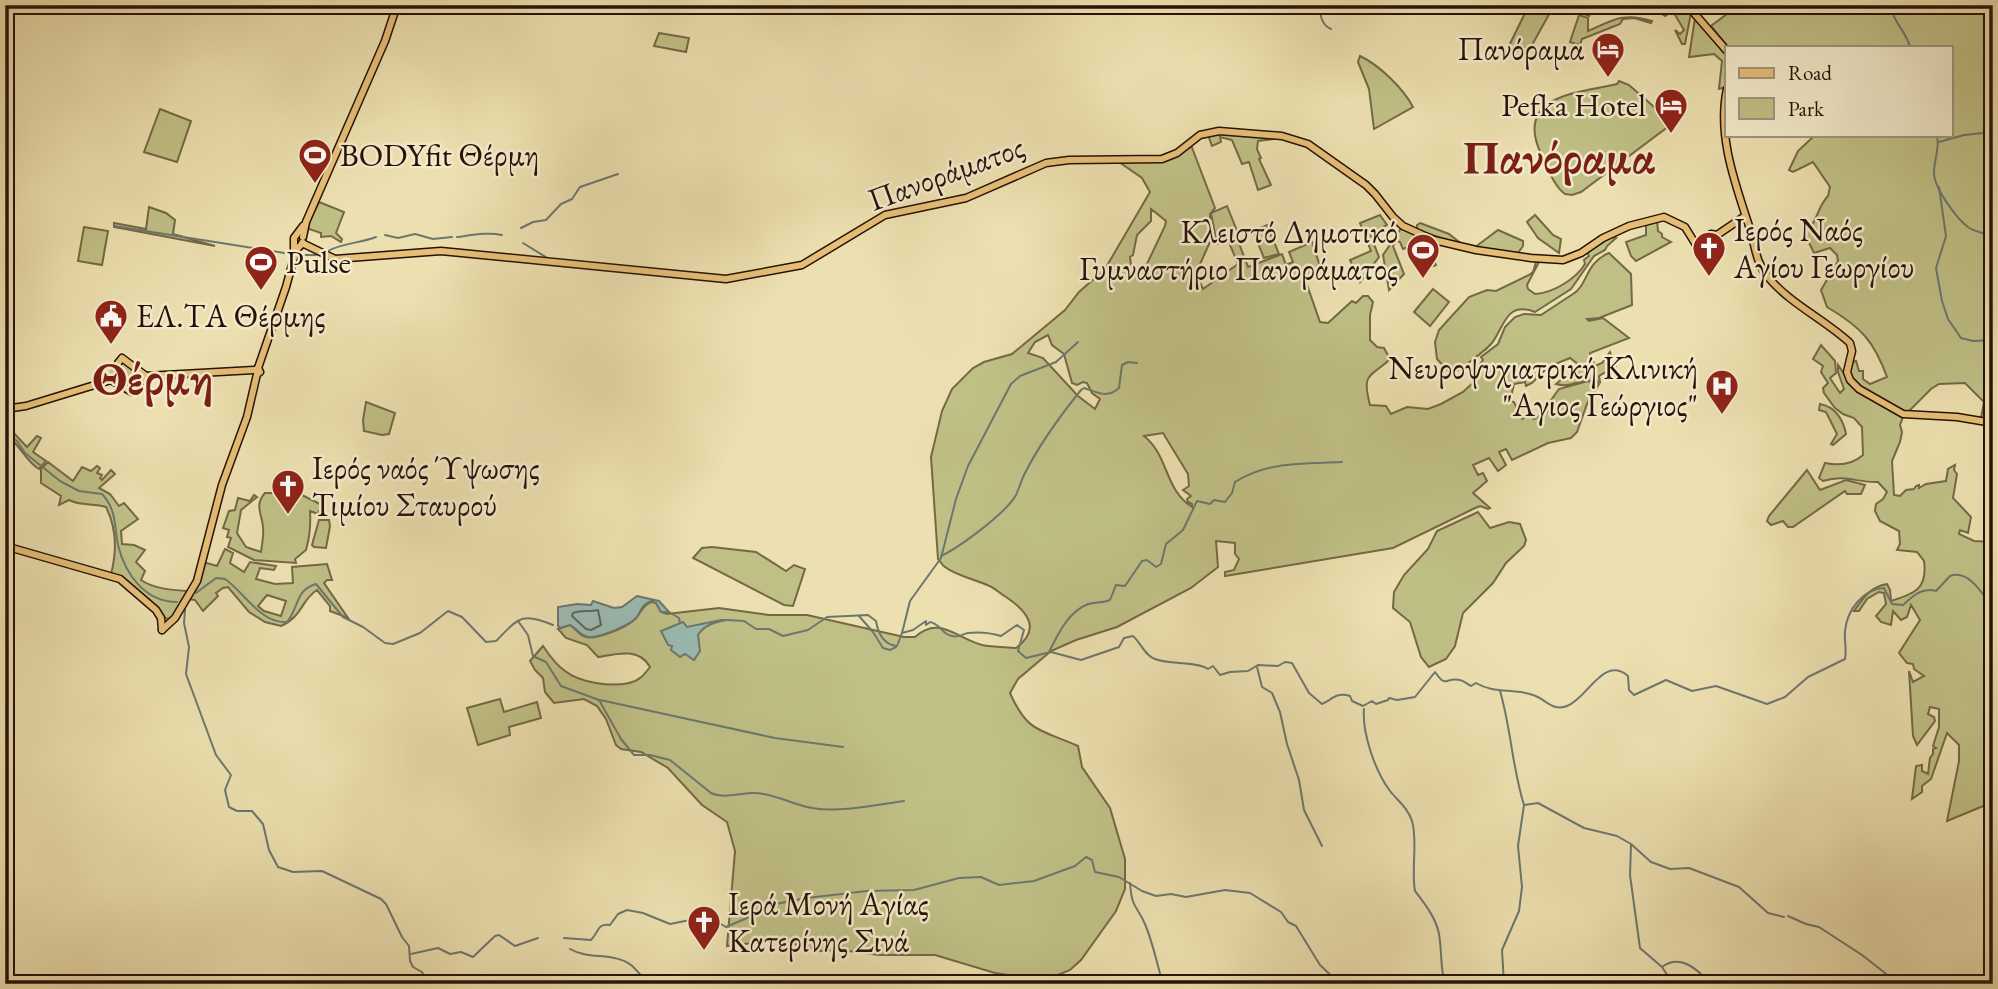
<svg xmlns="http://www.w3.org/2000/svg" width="1998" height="989" font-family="'EB Garamond',serif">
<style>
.green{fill:#c0c086;stroke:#746846;stroke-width:2;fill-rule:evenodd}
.water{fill:#9abbb2;stroke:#6c776e;stroke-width:2}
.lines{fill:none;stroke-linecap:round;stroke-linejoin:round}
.shore{stroke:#60665c;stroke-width:2}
.stream{stroke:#6c776e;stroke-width:2}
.major-tunnel{stroke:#cfc197;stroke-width:6;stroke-dasharray:6 3;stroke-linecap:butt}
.major-casing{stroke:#271107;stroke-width:9}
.major{stroke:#e6c078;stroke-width:6}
.labels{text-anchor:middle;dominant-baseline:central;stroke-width:5;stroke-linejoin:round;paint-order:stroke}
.poi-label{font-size:32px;fill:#271107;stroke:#f3ebcc;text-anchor:start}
.street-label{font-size:32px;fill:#271107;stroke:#f3ebcc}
.town-label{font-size:46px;font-weight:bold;fill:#7a1f14;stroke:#f3ebcc}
</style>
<rect width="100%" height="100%" fill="#ede0b0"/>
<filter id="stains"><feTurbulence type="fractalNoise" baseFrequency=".00286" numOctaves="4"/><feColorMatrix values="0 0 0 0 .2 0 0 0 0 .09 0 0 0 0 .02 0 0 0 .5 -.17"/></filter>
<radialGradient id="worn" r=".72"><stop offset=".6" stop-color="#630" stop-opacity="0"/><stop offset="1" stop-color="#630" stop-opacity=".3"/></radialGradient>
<g class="green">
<polygon points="1529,5 1614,5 1602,13 1590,14 1589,16 1565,6 1552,9 1532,45 1504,56"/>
<polygon points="1656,5 1685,5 1691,13 1685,44 1682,44 1675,30 1680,34 1684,30 1674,13 1671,12 1665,16 1655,9"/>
<path d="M1739,5H1993V420L1981,418L1984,402L1965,383L1939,384L1931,389L1903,417L1900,425L1902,432L1900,442L1892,461L1894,495L1900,496L1906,490L1914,489L1916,486L1919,485V488L1926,484L1946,481L1948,469L1955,465L1954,470L1957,474L1953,498L1971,517L1968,533L1960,530L1959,534L1974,541L1993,542V802L1947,821L1959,761V745L1947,733L1931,779L1922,786V792L1912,799L1916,766L1922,765V771L1928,774L1930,758L1933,754V749L1936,748L1933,746L1939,727V709L1930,707L1928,714L1934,717L1935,721L1917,745L1913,736L1909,671L1913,682L1924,676L1914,669L1913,664L1907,663L1899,653L1920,620L1911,605L1907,617L1901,620L1893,611L1891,625L1881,622L1876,616L1886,604L1884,593L1879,592L1867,599L1859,611H1854C1863,598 1870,587 1887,584L1890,590L1891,601C1914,594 1928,589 1924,561L1917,552L1897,550L1900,544L1899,531L1880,521L1875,511L1876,504L1883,499L1887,492L1878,482C1857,483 1846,474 1823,481L1819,478L1825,463C1840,466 1853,464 1863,455L1862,427L1854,418L1843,414L1835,408L1824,393L1823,388L1828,383L1821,372L1823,366L1813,359L1821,345L1835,361L1836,373L1830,378L1840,393L1844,389L1838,372V365L1845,375L1851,362L1856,361L1859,371H1863V379L1870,384L1887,377C1874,341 1861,327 1827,307L1821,290L1838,261L1837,255L1830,248L1814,253L1804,232C1817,225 1817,207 1828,196L1830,187L1813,162L1793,172L1789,170L1798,151L1815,135H1951V47H1728L1711,26Z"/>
<path d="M1579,15L1588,18V31C1613,20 1623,12 1652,21L1651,23L1634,18L1623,19L1620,24L1582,39L1580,45L1570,42Z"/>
<polygon points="1695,18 1727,53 1726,87 1719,89 1722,61 1714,54 1689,57"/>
<polygon points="659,33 689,38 686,52 654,46"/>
<path d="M1360,56C1379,65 1403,88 1413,107L1374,129L1369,89L1358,62Z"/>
<path d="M1619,81L1629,85L1668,119L1669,126L1581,192L1572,195L1565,194C1554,186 1548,169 1542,156C1512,95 1578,93 1617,84Z"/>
<polygon points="160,109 191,121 177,162 144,152"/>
<polygon points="1221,134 1281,138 1258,141 1257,149 1261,158 1259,159 1271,185 1258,190 1249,162 1242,164 1232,140 1220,137 1221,142 1212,146 1208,135"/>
<path d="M1191,145L1215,208L1210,214V242L1196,273L1203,289L1238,264L1228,240L1217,244L1211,213L1227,206L1239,236L1237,238L1248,267L1282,254L1286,265L1293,262L1289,252L1312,242L1322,272L1305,279L1320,322L1328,323L1352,301L1356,303L1363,296H1368L1373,302L1370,315V340L1377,347L1384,348L1390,359C1371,378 1361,371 1370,405L1386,406L1391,414L1407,407L1428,409L1441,404L1463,392L1475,381L1478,373L1475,371L1483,360L1481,357L1498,344L1505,327L1515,317L1524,314L1541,315C1552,308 1562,301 1573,294C1588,285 1585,263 1609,253L1631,274L1632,305L1599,318L1587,319L1589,321L1603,318L1629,338L1590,353L1595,366L1602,363L1610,352L1616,366L1599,376L1600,382C1580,376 1574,389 1556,384L1567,375H1571L1579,365L1570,358L1548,367L1532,383L1526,386L1525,382L1514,384L1510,401L1514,402L1522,419L1530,415L1534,419L1549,411L1546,407L1559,389L1588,381L1599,384L1587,404L1577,432L1571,438L1548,443L1512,460L1506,449L1499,452L1506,465L1498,471L1489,458L1473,465L1478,475L1483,473L1487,481L1473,493L1490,508L1488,509L1480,506L1475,508L1393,548L1225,576V572L1234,570L1239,559L1235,554V543L1216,541L1218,567L1191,588L1117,627L1076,640L1051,651L1018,679L1010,693C1028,734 1041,729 1078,746L1082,767L1110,808L1125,859V889L1116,911L1081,960L1070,970L1053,977L1034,979L995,973L935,955H879L841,950L821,951L779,940L727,946L735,851L727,822L702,805L668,768L641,752L621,749L616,745L606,719L597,706L584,699L554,703L545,692L543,678L535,670L530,661L543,646C549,655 556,665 565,671C580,683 611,687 629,683C639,681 644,675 650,667C639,647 616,654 598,657L587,645L566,638L558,629L570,625C575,628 578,633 583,636C593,642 629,627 636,618C642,611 642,606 651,602L656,603L661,612L667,614L719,608L769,615H807L904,637H915C939,615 956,638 982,645C992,647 1005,647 1016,648C1042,629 1027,611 1006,597C999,593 994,587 987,585C974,579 957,576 945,567C943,566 940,561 938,559L931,457L942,411L952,389L973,368L984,362L1012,354L1065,310L1079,292L1105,269L1150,192L1142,178L1119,162H1156ZM1151,209L1166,221L1165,226L1146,266L1135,270L1131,265L1130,257L1133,255L1137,235L1151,221ZM1048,335L1052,345L1064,354L1072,383L1077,385L1083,382L1087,383L1092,393L1100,399L1095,409L1078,396L1043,358L1028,353L1035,342ZM1163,433L1188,474L1189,486L1183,490L1191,496L1187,499L1188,502L1192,504V507C1164,489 1169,456 1144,436Z"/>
<polygon points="319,202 344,212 336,233 342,239 341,242 331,236 321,237 321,233 306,228"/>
<polygon points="149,207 166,213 175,220 173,234 215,246 114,227 114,223 146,229"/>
<polygon points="1380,215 1387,225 1370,234 1379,257 1360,282 1350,260 1371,251 1360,223"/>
<polygon points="1535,215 1553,235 1561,239 1559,253 1538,238 1527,222"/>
<polygon points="1657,220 1658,231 1662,234 1662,237 1671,242 1636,261 1631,256 1626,242 1646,235 1646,224"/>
<polygon points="1420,223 1449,234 1463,245 1417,230 1417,225"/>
<polygon points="1267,225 1279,254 1264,258 1253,231"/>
<polygon points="84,227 108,231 102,265 78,261"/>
<polygon points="1402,227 1422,237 1436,265 1434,266 1417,261 1411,246 1403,249 1400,242 1397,241 1393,246 1404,274 1389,290 1383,255"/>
<polygon points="1498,230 1523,241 1523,246 1518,253 1474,248"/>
<path d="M1611,237L1616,238L1607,246L1605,250L1594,256L1571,289L1535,312C1505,300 1504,329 1491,344C1486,350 1456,373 1451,374L1437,359L1435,342L1439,330L1469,297L1487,290L1496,291L1529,275L1533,272L1536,262H1539L1527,285L1528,289L1535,294C1553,293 1576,279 1585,264L1584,260L1589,256L1587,252Z"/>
<polygon points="1433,289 1449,302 1430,326 1414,312"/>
<polygon points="122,361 142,374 141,380 133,390 111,376"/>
<polygon points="366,402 395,413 389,434 382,435 364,431 363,420"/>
<path d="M1820,404C1835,407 1843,419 1846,434L1833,445L1831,444L1837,434L1826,412L1819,410Z"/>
<path d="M5,428H9L27,447L37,436L41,438L33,452L46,461L39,469C25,461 20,443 5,435Z"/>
<path d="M48,462L73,481L82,467L91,471L97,466L100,468L97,473L102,475L100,478L102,480L111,470L115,474L99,488L110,494L119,506L124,503L138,519L121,531L122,544L134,545L145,550L136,562L145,571L141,580C154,589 173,590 188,591L173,617L168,619L163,617L111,574C117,551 117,529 106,507C94,503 80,506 69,500L59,505L61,496L41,483V469Z"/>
<polygon points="1807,470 1820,490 1846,480 1865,485 1861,494 1847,494 1845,491 1793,527 1788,527 1783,521 1771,525 1767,521 1769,516"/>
<path d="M265,493H298L322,505L318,514L310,511C311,526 310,536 306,550L295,559L296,563L254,560L228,547L231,538L227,537L229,530L223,528L229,511L235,510L238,498L250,501L254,495L257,497L241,510L237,533L246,547L261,552C262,544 264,535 263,527C262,514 254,505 265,493Z"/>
<polygon points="1478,512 1490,528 1509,522 1520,524 1526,540 1524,546 1506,563 1493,583 1463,613 1455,646 1446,659 1429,667 1421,657 1410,622 1393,608 1394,592 1404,575 1428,549 1437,531"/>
<polygon points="319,520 329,520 330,526 326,548 314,547 312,545"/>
<polygon points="712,547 756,552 786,571 794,565 805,569 793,606 784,605 693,558 702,548"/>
<path d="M225,549L233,553L230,563L244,572L250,562L276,566L274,570L260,568L256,579L275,584L293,583L292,567L327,564L332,580H327L324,583L348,618L330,611V606L317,590C301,600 303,616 281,626L265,622L249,612L228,587L223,588L216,593L218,596L203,611L195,600L187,599L203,562L217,566ZM267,595L286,601L281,616L264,611L258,606Z"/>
<polygon points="500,699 504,712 537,702 541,718 509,727 510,735 478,745 467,708"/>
</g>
<g class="water">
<path d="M637,596L659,601L669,612H661L656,603L651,601C641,605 642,610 636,618C629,626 598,638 589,637C581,637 576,628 570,625L560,628L558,626V607L577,604L591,605L593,601L614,608L622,607Z"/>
<path d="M721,620H727C715,622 704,625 698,635L700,651L694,660L685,654L680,657L671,650L672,646L668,645L661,631L683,622L687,627Z"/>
</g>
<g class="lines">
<path class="shore" d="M598,610L601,625L591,630L586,629L572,616L573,613C581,610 590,612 598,610Z"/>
<g class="stream">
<polyline points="306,5 314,5"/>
<path d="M1321,5C1319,15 1322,25 1331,29"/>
<path d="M1891,5C1892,21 1906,31 1910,47"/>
<polyline points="1978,5 1984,5"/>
<path d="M1937,135C1940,149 1934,159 1934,173C1934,188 1957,219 1968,227C1976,233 1985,232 1993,238"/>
<polyline points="1939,142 1964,135 1993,132"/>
<polyline points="1939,187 1946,236 1936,268 1942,301 1948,319 1961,338 1973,341 1993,340"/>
<polyline points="114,226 291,254"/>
<polyline points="521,228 533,222 546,220 561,204 572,199 580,187 618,174"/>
<polyline points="385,235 398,238 415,234 433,239 452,237"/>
<path d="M457,237C473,235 487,232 502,235"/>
<polyline points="523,243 549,259"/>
<path d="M326,252C344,242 358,244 376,237"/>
<polyline points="298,255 316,255"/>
<path d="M5,432L17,441L25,453L60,481L79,491L102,494C117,510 114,526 118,545C125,574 145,602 177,602"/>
<path d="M941,556C960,547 1006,513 1016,495C1019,489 1021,481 1024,475C1039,445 1060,416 1081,390L1084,388C1097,392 1107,399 1119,388L1122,365L1128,362L1137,363"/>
<path d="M196,593L216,578L225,579C245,593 261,624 287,622C299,608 295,590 316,584L343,617L363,627L385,643L393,644L420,633L448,611L462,617L486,642L496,641C518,619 521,611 553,625"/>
<path d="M1992,609L1985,615C1984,621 1987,626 1993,628"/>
<polyline points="185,610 184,623 189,647 186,674 216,755 231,775 225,790 229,807 237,811 252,811 263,824 269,850 278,867 293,872 322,871 381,899 386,904 402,937 409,946 410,961 413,967 422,972 427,984"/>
<polyline points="669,612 679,618 680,623"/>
<polyline points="859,616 873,632 883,648 890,650 896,647"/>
<path d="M727,620L744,621L756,629H769L783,636L808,630L827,617L868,615L876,621C878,633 883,644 896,646"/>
<path d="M518,621L528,635L533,656L546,662L561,686L599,700L621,739L634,755H650L670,760L711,793C724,799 740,793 754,793C774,793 793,805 812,808C840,813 875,805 904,801"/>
<polyline points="902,633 910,601 941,558 956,499 968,466 1011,384 1020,376 1056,362 1078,342"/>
<path d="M897,646L902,633L913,630L926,621V625L930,622C941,624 942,635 952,636C959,638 962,634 968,633C978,632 991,633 1001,636L1017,625L1024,630L1018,651L1026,658L1051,652L1081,660L1119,647L1124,638L1133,636C1141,643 1145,656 1155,659C1170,665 1196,661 1208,669L1213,666L1220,675L1230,672L1248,671L1258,665L1278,666L1285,662L1292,663L1309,693L1322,704C1333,699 1336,692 1350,696L1352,701L1363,706L1372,701L1376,704L1388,700L1389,698L1397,700L1415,697L1435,672C1447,689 1444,677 1460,680C1464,681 1467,684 1471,686L1476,683C1494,694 1514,688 1533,695C1546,699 1552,712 1567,706C1588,698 1603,655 1628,676L1629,690L1634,695L1666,680L1692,691L1716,686L1767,704L1785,697L1808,677L1845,659C1847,649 1844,640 1845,631C1847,610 1863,589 1884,588L1892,604L1903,605C1913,596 1922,587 1936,591L1950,576C1969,569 1983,595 1993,608"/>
<path d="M1049,652C1058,634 1068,612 1088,604C1096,602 1103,603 1110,600L1116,585L1125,586L1142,561L1147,560L1156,567L1161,564L1166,544L1183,530L1197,501L1210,504L1214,500L1225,502L1232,493L1235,482C1269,461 1304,464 1342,462"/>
<polyline points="1257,667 1262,687 1272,693 1280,712 1287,744 1299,780 1304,810 1322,846"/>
<path d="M1500,691C1511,728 1512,767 1524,805L1538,803L1584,828L1617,836L1631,844L1651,862L1670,869L1689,868L1739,887L1768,913L1784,917"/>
<polyline points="600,700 775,738 843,747"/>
<path d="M1364,709C1362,733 1375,771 1390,791C1398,801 1408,808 1412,821C1418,840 1411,870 1415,891C1425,904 1436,918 1439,934C1442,951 1440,967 1445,984"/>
<polyline points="1631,845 1630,875 1640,948 1662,967 1673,984"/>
<path d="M1130,883C1132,909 1136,904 1145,924C1153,943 1157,964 1163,984"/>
<polyline points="760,907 807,898 867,891 914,890 959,878 981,877 999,885 1034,881 1075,866 1086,857 1092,860 1095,872 1119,877 1142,891 1156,896 1171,894 1186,897 1225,890 1250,893 1281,912 1288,922 1296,926 1320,965 1340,984"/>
<polyline points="1788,916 1806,924 1819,927 1862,955 1899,984"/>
<path d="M564,938L591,940C599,932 597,923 610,925L618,914L627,910L643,913L670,924L690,920L704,926L714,920L726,927L747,918L755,909"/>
<path d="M570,949C589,960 614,952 631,965C637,970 642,977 647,982L662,981L669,984"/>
<polyline points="411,954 438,948 450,954 461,952 473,957 495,936 499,935 515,946 538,938"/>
<path d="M1662,967C1681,953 1698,970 1711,984"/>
<polyline points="686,984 697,978 706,978 712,984"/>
<polyline points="722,984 733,984"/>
<polyline points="780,984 791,980 805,984"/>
<polyline points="1504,984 1502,950 1519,911 1522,887 1518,846 1524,805"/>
</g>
<polyline class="major-tunnel" points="111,374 118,363"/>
<defs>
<g id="major">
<polyline points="1687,5 1727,51"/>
<path d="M1727,89C1717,135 1735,183 1749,226C1755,243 1755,261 1767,276C1790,304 1824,319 1850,343L1852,351L1847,372L1850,380L1859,389L1903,414L1957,417L1993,423"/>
<polyline points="303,237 306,222 385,41 397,5"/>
<polyline points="302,243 335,259 441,251 726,279 802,265 885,215 966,198 1046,163 1069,160 1162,159 1177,153 1200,135 1219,131 1282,136 1308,144 1366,185 1375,194 1393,217 1403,226 1434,240 1476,250 1531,258 1563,260 1581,253 1603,238 1629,226 1664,217 1685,227 1698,248"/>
<polyline points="1698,248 1709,239 1711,234 1717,235 1745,216"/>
<polyline points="294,250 294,238 303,226"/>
<polyline points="118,363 122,358 146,376"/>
<polyline points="258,368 286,287 296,250 303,243"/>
<polyline points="146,376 254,370"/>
<polyline points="111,380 132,392 146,376"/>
<polyline points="5,409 26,406 111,380"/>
<polyline points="5,546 120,579 156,610 161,618 162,630"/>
<polyline points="162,630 175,618 197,581 222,485 247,417 257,374 260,372 258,368"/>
<polyline points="5,645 10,672 5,799"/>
</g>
</defs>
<use href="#major" class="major-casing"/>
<use href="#major" class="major"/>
</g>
<defs>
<symbol id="hotel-pin" viewBox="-11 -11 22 30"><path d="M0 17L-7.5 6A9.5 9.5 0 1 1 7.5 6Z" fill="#8f2418" stroke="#f3ebcc"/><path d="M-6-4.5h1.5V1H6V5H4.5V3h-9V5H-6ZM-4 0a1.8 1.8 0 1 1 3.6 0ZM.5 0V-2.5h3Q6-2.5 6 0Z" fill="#fff"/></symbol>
<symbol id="stadium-pin" viewBox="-11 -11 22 30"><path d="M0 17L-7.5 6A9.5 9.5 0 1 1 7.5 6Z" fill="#8f2418" stroke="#f3ebcc"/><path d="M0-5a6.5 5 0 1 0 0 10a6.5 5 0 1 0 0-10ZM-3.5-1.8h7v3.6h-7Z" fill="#fff"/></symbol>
<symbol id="church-pin" viewBox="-11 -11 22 30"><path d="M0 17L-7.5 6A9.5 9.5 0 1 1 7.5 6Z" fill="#8f2418" stroke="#f3ebcc"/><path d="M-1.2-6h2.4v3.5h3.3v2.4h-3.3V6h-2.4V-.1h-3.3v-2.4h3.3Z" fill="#fff"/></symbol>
<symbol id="civic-pin" viewBox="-11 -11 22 30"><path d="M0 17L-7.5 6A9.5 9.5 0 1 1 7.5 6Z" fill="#8f2418" stroke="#f3ebcc"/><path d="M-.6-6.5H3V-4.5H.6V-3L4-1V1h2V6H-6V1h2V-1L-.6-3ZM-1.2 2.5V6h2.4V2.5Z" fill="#fff"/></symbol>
<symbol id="hospital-pin" viewBox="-11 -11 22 30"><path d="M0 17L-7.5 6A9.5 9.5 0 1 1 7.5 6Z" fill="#8f2418" stroke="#f3ebcc"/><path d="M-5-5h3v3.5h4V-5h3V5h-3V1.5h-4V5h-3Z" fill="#fff"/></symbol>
</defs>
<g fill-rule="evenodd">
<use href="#hotel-pin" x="1589" y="30" width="38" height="52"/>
<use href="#hotel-pin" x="1652" y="86" width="38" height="52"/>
<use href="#stadium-pin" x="296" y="136" width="38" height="52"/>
<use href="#church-pin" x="1690" y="229" width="38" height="52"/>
<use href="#stadium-pin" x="1404" y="231" width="38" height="52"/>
<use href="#stadium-pin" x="242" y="243" width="38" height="52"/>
<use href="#civic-pin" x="92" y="297" width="38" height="52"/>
<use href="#hospital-pin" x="1703" y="367" width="38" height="52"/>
<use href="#church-pin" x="269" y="467" width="38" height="52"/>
<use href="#church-pin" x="685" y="903" width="38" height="52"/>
</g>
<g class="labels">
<g class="poi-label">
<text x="1584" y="49" text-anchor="end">Πανόραμα</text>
<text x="1646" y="105" text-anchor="end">Pefka Hotel</text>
<text x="340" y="155">BODYfit Θέρμη</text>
<text x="1734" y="230">Ιερός Ναός<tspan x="1734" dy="37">Αγίου Γεωργίου</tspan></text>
<text x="1398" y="232" text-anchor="end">Κλειστό Δημοτικό<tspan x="1398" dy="37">Γυμναστήριο Πανοράματος</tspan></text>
<text x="286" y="262">Pulse</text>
<text x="136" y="316">ΕΛ.ΤΑ Θέρμης</text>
<text x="1698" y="368" text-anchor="end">Νευροψυχιατρική Κλινική<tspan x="1698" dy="37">"Αγιος Γεώργιος"</tspan></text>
<text x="312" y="468">Ιερός ναός Ύψωσης<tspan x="312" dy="37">Τιμίου Σταυρού</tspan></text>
<text x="728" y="904">Ιερά Μονή Αγίας<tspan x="728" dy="37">Κατερίνης Σινά</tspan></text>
</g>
<g class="street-label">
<text transform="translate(946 173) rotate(-20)">Πανοράματος</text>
</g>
<g class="town-label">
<text x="1559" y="157">Πανόραμα</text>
<text x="153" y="378">Θέρμη</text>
</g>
</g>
<rect width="1998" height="989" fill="none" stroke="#ede0b0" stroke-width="28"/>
<rect x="7" y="7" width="1984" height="975" fill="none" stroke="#271107" stroke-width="3.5"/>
<rect x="14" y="14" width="1970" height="961" fill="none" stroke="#271107" stroke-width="2"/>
<rect x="1725" y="46" width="228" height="91" fill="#f3ebcc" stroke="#a1947d" stroke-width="2"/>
<rect x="1739" y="68" width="35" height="10" fill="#e6c078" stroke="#a1947d" stroke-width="2"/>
<text x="1788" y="80" font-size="21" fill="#271107">Road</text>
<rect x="1739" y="98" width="35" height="21" fill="#c0c086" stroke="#a1947d" stroke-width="2"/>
<text x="1788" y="116" font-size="21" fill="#271107">Park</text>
<rect width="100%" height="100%" filter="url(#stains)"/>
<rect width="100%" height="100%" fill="url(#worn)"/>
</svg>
